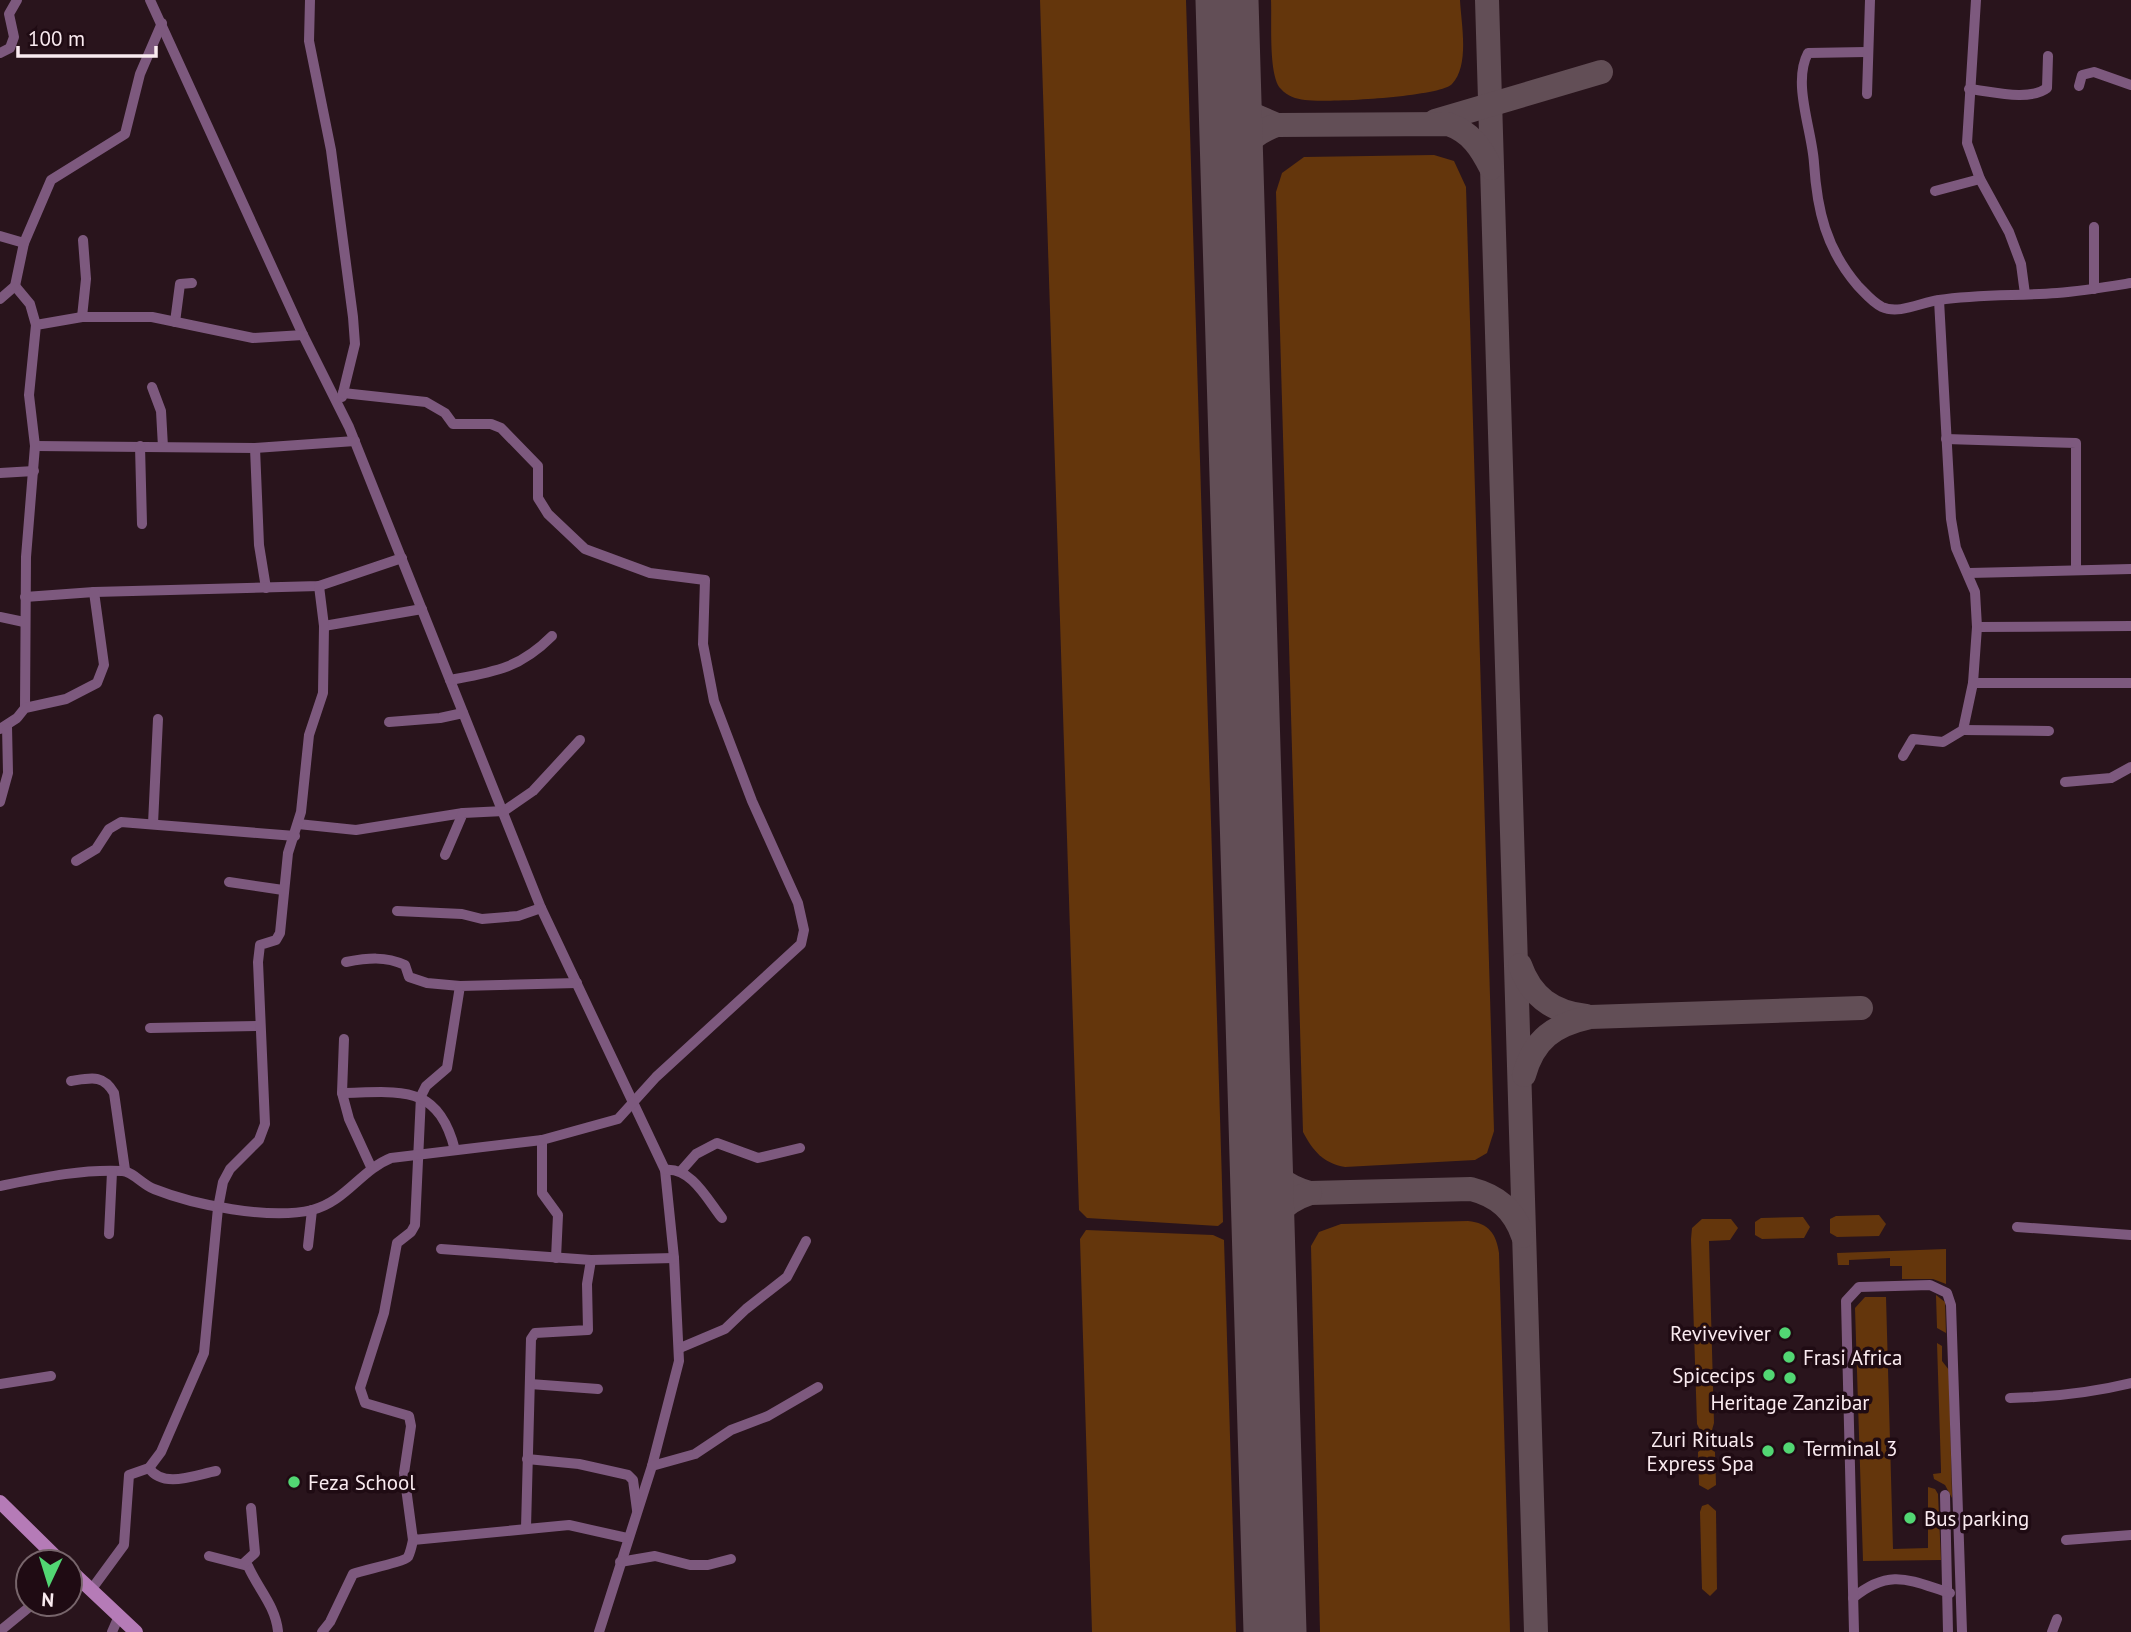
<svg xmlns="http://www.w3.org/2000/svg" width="2131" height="1632" font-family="'PT Sans',sans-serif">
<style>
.green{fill:#64360c}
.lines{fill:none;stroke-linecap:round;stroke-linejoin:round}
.taxiway{stroke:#624e56;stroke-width:24}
.runway{stroke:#624e56;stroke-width:63}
.minor{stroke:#7d597e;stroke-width:10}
.secondary{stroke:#b57bb7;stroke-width:14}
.poi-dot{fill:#52d673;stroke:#1f0b13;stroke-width:2.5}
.labels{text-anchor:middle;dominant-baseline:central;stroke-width:7;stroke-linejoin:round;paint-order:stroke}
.poi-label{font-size:21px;fill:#faebf0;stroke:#1f0b13;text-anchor:start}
</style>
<rect width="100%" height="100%" fill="#29141c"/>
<g class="green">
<polygon points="1040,0 1186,0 1222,1183 1223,1222 1218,1226 1087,1218 1079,1210"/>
<path d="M1271,0H1460C1461,23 1470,65 1452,84C1440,97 1326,103 1305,100C1296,99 1287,96 1281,89C1268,77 1272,19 1271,0Z"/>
<path d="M1434,155L1454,161L1466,187L1494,1131L1487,1153L1475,1160L1345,1167C1323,1163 1313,1151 1303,1132L1276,192L1282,173L1304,157Z"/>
<polygon points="1879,1215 1886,1224 1879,1236 1837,1237 1830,1233 1830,1219 1836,1216"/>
<polygon points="1803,1217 1810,1227 1804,1238 1762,1239 1755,1235 1755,1222 1761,1218"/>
<polygon points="1702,1219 1731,1219 1738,1228 1730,1240 1709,1241 1714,1423 1712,1430 1706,1432 1700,1430 1697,1424 1691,1239 1692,1228"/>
<path d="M1468,1221C1489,1223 1496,1234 1499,1253L1510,1632H1320L1311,1246L1319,1232L1341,1224Z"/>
<polygon points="1086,1230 1213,1235 1224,1240 1236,1632 1092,1632 1080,1239"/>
<polygon points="1946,1249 1946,1284 1933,1279 1902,1279 1902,1266 1890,1266 1890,1258 1849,1260 1849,1265 1838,1265 1837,1253"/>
<polygon points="1936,1295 1945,1302 1946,1333 1937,1328"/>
<polygon points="1865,1297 1886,1297 1893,1549 1928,1548 1928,1487 1935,1489 1938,1494 1941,1560 1863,1561 1855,1308"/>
<polygon points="1937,1343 1942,1346 1942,1361 1949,1370 1952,1498 1945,1485 1934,1479 1933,1474 1941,1473 1941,1469"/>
<polygon points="1706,1446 1715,1452 1716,1485 1708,1490 1699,1485 1698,1452"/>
<polygon points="1708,1504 1716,1511 1717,1589 1710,1596 1702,1589 1700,1512 1702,1506"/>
</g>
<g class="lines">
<g class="taxiway">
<polyline points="1487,0 1536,1632"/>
<polyline points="1229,81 1249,113 1277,125"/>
<polyline points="1435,121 1601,72"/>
<path d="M1232,187C1235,155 1245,136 1277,125L1448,124C1471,132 1481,148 1491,168"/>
<path d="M1520,965C1531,997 1553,1012 1586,1016"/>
<path d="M1524,1075C1534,1039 1554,1025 1590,1017L1861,1008"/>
<path d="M1261,1147C1271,1173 1283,1186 1310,1193L1471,1189C1498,1196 1514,1210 1523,1236"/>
<path d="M1264,1250C1269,1220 1280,1203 1310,1193"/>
</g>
<polyline class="runway" points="1227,0 1275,1632"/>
<g class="minor">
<polyline points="150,0 303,335 349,427 541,908 665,1170 674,1258 679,1361 652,1466 599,1632"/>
<polyline points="310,0 309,41 331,150 353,317 355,344 342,397"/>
<polyline points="1976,0 1967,143 1980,179 2009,232 2021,264 2025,294"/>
<path d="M1866,52L1808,53C1792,83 1812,130 1814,163C1817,210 1826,249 1858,286C1865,293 1872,302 1882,307C1899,315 1922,302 1939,300C1978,294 2018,296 2057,293C2082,291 2106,287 2131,283"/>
<polyline points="0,53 10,48 14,37 9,14 17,0"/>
<polyline points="2079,86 2082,75 2094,72 2131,85"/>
<path d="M1969,89C1990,91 2029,102 2047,88L2048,56"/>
<polyline points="1867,94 1870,0"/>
<polyline points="1935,191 1980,179"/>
<polyline points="0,236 24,243"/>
<polyline points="15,286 30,304 36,325"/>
<polyline points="2094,289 2094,227"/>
<polyline points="0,299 15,286 24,243 51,180 125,134 140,74 162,23"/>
<polyline points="82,317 86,279 83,240"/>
<polyline points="175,322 180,284 192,283"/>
<polyline points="152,387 161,411 163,447"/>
<polyline points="1946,439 2076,443 2076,570"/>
<polyline points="35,446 255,448 355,441"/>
<polyline points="140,446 142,524"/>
<polyline points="255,448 259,545 266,588"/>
<polyline points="0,473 34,471"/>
<polyline points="1969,573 2131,569"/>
<polyline points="25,597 94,592 319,586 402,558"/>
<polyline points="0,617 24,622"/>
<polyline points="324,626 422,609"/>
<polyline points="1977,627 2131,626"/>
<path d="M450,680C494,672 519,669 552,636"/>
<polyline points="1973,683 2131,683"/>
<polyline points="25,708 26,557 35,446 29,395 36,325 82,317 152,317 253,338 303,335"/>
<polyline points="389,722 440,718 463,713"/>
<polyline points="0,729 17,718 25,708 66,699 97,683 104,665 94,592"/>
<polyline points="1963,730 2049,731"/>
<polyline points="1903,756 1913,739 1943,742 1963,730 1973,683 1977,627 1975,592 1956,548 1951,519 1939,300"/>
<polyline points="2065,782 2111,778 2131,767"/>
<polyline points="0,802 8,773 7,726"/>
<polyline points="153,824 158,719"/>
<polyline points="298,824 356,830 463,813"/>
<polyline points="445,855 463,813 504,811 533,791 580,740"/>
<polyline points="76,861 96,849 109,829 121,822 295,836"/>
<polyline points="229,882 283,890"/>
<polyline points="397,911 462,914 482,919 518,916 541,908"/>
<path d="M346,962C368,958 385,956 405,965L409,977L427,983L460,986"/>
<polyline points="577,983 460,986 447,1068 426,1086 421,1096 415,1225 411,1232 397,1243 384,1313 360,1388 365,1403 409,1416 411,1426 404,1473 413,1540 569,1525 627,1538"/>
<polyline points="150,1028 260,1026"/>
<polyline points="344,1039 342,1093 349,1119 371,1167"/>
<path d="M71,1081C91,1078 103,1074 114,1093L125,1170"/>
<path d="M342,1093C401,1092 438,1083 455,1150"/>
<polyline points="542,1140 542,1193 558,1215 556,1258"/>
<path d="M665,1170C691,1167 707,1199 722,1218"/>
<polyline points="681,1171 696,1154 717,1143 758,1158 800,1148"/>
<path d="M0,1186C40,1178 81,1169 122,1171C132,1171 143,1185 154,1189C194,1205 269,1220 312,1210C345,1202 361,1170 391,1158L542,1140L618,1119L656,1077L801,944L804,930L798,903L752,801L714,701L703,644L705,580L650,573L585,549L548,514L538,498V466L501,428L491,424H453L445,413L426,402L343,393"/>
<polyline points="2017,1227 2131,1235"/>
<polyline points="109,1234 112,1172"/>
<polyline points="308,1246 312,1210"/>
<polyline points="441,1249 591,1260 674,1258"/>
<polyline points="680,1348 725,1329 746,1309 787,1277 806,1241"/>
<polyline points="0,1384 51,1376"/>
<polyline points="530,1384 598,1389"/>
<path d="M2010,1398C2052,1397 2090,1393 2131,1383"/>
<polyline points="527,1459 579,1464 628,1475 633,1480 637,1510"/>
<polyline points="652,1466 695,1454 731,1430 768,1416 818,1387"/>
<path d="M149,1468C163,1489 195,1475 216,1471"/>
<polyline points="1945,1495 1948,1632"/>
<polyline points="526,1528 531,1339 535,1333 588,1330 587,1284 591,1260"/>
<polyline points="2066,1540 2131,1535"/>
<path d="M209,1556L248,1566C258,1589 275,1605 278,1631"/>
<polyline points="620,1562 655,1556 690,1565 708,1565 731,1559"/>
<polyline points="243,1564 255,1553 251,1508"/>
<polyline points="91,1590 124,1545 129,1475 149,1468 161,1452 204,1353 218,1208 223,1182 230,1169 259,1140 265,1124 258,962 260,945 276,940 280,933 288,853 301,812 309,735 323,693 324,626 319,586"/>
<path d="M1853,1598C1890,1567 1911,1581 1950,1593"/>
<polyline points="0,1631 33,1604"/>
<polyline points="112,1632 119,1616"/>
<path d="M322,1632L330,1622L353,1574C363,1570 404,1562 408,1557C410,1553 412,1545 413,1540"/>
<polyline points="1854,1632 1846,1301 1859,1287 1930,1285 1947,1293 1951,1305 1962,1632"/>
<polyline points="2052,1632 2057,1619"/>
</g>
<g class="secondary">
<polyline points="0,1502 61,1562"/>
<polyline points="70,1570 136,1632"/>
</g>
</g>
<g class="poi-dot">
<circle cx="1785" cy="1333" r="7"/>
<circle cx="1789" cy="1357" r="7"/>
<circle cx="1769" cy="1375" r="7"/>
<circle cx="1790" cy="1378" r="7"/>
<circle cx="1789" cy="1448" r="7"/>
<circle cx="1768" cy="1451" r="7"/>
<circle cx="294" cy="1482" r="7"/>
<circle cx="1910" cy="1518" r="7"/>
</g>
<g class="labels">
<g class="poi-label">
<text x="1771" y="1333" text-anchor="end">Reviveviver</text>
<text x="1803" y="1357">Frasi Africa</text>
<text x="1755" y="1375" text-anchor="end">Spicecips</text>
<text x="1790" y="1402" text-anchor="middle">Heritage Zanzibar</text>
<text x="1754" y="1439" text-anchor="end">Zuri Rituals<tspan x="1754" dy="24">Express Spa</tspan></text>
<text x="1803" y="1448">Terminal 3</text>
<text x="308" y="1482">Feza School</text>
<text x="1924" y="1518">Bus parking</text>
</g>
</g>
<g transform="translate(49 1583) rotate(184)"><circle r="33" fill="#1f0b13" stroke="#77656b" stroke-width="2"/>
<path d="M0-5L12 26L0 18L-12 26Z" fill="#52d673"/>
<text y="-10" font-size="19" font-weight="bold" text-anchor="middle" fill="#faebf0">N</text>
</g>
<path d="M18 46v10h138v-10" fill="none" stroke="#faebf0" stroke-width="3.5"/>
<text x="28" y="46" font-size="21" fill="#faebf0" stroke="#1f0b13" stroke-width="5" paint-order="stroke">100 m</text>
</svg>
